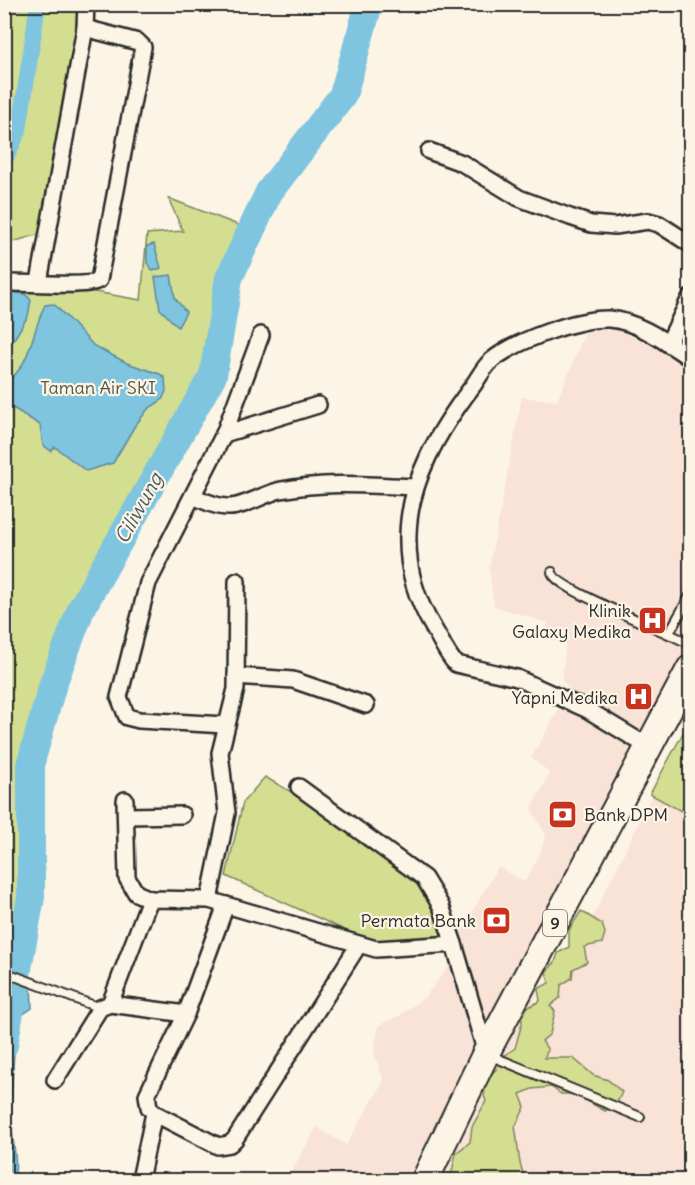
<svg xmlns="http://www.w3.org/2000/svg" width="695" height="1185" font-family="Delius,sans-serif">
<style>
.built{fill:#f9e2d6}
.green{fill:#d3de91;stroke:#7f845e;stroke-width:1.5}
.water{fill:#7fc5e0;stroke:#5d8798;stroke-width:1.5}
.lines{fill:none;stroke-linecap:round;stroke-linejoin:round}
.canal{stroke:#7fc5e0;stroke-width:16}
.river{stroke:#7fc5e0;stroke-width:28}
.service-casing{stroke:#2b2b2b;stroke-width:12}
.minor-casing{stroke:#2b2b2b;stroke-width:20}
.trunk-casing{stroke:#2b2b2b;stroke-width:30}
.service{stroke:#fcf5e5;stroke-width:8}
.minor{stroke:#fcf5e5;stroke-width:15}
.trunk{stroke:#fcf5e5;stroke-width:26}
.labels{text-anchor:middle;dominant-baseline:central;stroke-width:4.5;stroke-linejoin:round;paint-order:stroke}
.shield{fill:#fcf5e5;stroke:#6a6863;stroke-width:1.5}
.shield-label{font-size:16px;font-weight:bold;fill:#2b2b2b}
.park-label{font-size:18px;fill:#555844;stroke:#fcf5e5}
.poi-label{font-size:18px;fill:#2b2b2b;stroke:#fcf5e5;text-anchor:end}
.water-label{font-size:20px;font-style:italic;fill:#445961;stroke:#fcf5e5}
</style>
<rect width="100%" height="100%" fill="#fcf5e5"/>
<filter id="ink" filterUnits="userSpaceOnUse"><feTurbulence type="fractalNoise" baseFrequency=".0167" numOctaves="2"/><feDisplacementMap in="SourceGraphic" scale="12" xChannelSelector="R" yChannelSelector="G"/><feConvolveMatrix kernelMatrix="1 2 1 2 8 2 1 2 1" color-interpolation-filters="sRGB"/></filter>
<g filter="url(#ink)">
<g class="built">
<polygon points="618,329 690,365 690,658 453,1180 286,1180 317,1127 346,1145 384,1081 374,1052 379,1025 399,1016 425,997 455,958 473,980 460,933 498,867 525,882 540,854 546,835 531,809 550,773 531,758 570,690 562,680 566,645 543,636 548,623 494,606 489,569 522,397 557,401 586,331"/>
<polygon points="690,718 690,1180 464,1180"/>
</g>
<g class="green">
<polygon points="5,5 88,5 48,232 5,244"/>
<polygon points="168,198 251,230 229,278 213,375 81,609 31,758 30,901 17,977 5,972 5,289 61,286 141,300 147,234 183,231"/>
<polygon points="690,720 690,794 681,811 650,794"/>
<polygon points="265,777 358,830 418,881 449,937 371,942 226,876 243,802"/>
<path d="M581,911L602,924L605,933L602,943L584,947L587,962L573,969L572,978L561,985L560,998L550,1006L555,1011L550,1034L542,1041L548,1050L544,1058H573L593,1075L608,1080L622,1092L617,1103L605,1111L575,1094H561L551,1087L532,1089L520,1094L525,1107L515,1127C519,1146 517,1163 526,1180H446L452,1172L456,1153L470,1142L472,1127L486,1101L484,1096L487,1077L497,1069L504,1056L515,1048L522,1023L521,1011L540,1001L538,989L549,983L546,972L555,962L558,953L569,947V930Z"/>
</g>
<g class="water">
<polygon points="154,244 161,268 153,271 147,263 147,246"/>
<polygon points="171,275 175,298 186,312 178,327 160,309 155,277"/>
<polygon points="9,291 25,294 31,300 28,316 5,354 5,292"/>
<path d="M54,304L94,346L127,363L160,374L165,378L166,391L162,400L148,409L134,427L113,463L86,471L55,447L51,451L43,445L40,425L5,403V382C30,370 32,330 45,305Z"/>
<path d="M4,972L31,981L32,1008L19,1017L16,1027C14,1056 11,1086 11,1116C11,1137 19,1160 14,1180H4Z"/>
</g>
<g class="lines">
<polyline class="canal" points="4,162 19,130 38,4"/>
<polyline class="river" points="4,1045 31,897 31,762 53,684 81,609 213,375 229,278 269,192 343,95 369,4"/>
<defs>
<g id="service">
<path d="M552,572C554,589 669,632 690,644"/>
<polyline points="669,633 690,596"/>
<polyline points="4,972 100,1008"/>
<polyline points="489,1055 640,1117"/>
</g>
<g id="minor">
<polyline points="429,151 462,163 519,198 570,217 591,224 615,226 648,221 659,224 690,244"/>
<polyline points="39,282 85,28 86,4"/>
<path d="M4,283C24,282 89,288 99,280L143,47L138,42L85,28"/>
<polyline points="668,344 690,298"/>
<polyline points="224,434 261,335"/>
<path d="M193,496C204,501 216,507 228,507C242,508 266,493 281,490C325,481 372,485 416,487"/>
<polyline points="236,676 293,680 366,705"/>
<polyline points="225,725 139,720 127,717 119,697 148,583 224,434 318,405"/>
<path d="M647,746L588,710L517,678L456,664C447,655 441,640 434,629C416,599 407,570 408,535C409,480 440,429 472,387C478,379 483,368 491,361C515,341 577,318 609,319C638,321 667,343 690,358"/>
<polyline points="299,787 424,878 441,906 454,944"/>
<polyline points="125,800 127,878 136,893 150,899"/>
<polyline points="127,816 182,815"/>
<polyline points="209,900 227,813 220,753 236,689 237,581"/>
<polyline points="226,905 186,1014 147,1095 149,1107 154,1113 218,1146 230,1144 235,1139 358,946"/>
<polyline points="110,1004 186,1014"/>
<polyline points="55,1080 100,1008 110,1004 150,899 209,900 376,949 454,944 486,1053"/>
<polyline points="140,1180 154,1113"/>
</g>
<polyline id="trunk" points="425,1180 486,1053 690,669"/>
</defs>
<use href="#service" class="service-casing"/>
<use href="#minor" class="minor-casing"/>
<use href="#trunk" class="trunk-casing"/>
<use href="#service" class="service"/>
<use href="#minor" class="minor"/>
<use href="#trunk" class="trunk"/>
</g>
</g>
<defs>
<symbol id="hospital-square" viewBox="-11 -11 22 22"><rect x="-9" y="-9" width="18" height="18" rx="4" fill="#c8321e" stroke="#fcf5e5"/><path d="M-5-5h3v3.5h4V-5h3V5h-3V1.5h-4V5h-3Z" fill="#fff"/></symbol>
<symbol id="bank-square" viewBox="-11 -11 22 22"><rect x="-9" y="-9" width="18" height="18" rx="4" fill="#c8321e" stroke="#fcf5e5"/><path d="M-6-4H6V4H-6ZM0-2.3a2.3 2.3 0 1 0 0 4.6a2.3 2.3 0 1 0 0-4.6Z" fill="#fff"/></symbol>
</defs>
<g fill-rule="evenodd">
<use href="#hospital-square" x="636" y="604" width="33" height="33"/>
<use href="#hospital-square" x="622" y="680" width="33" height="33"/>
<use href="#bank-square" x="546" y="798" width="33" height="33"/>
<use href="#bank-square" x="480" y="904" width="33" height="33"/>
</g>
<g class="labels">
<rect class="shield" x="543" y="910" width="24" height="26" rx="4.5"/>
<g class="shield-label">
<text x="555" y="923">9</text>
</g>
<g class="park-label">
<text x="98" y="387">Taman Air SKI</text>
</g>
<g class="poi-label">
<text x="631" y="610">Klinik<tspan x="631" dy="21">Galaxy Medika</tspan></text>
<text x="618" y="697">Yapni Medika</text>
<text x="584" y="814" text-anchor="start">Bank DPM</text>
<text x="476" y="920">Permata Bank</text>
</g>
<g class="water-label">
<text transform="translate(138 508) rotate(-61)">Ciliwung</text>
</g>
</g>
<rect width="695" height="1185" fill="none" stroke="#fcf5e5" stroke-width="24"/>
<rect x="12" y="12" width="671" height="1161" fill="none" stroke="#2b2b2b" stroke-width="2" filter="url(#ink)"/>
</svg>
